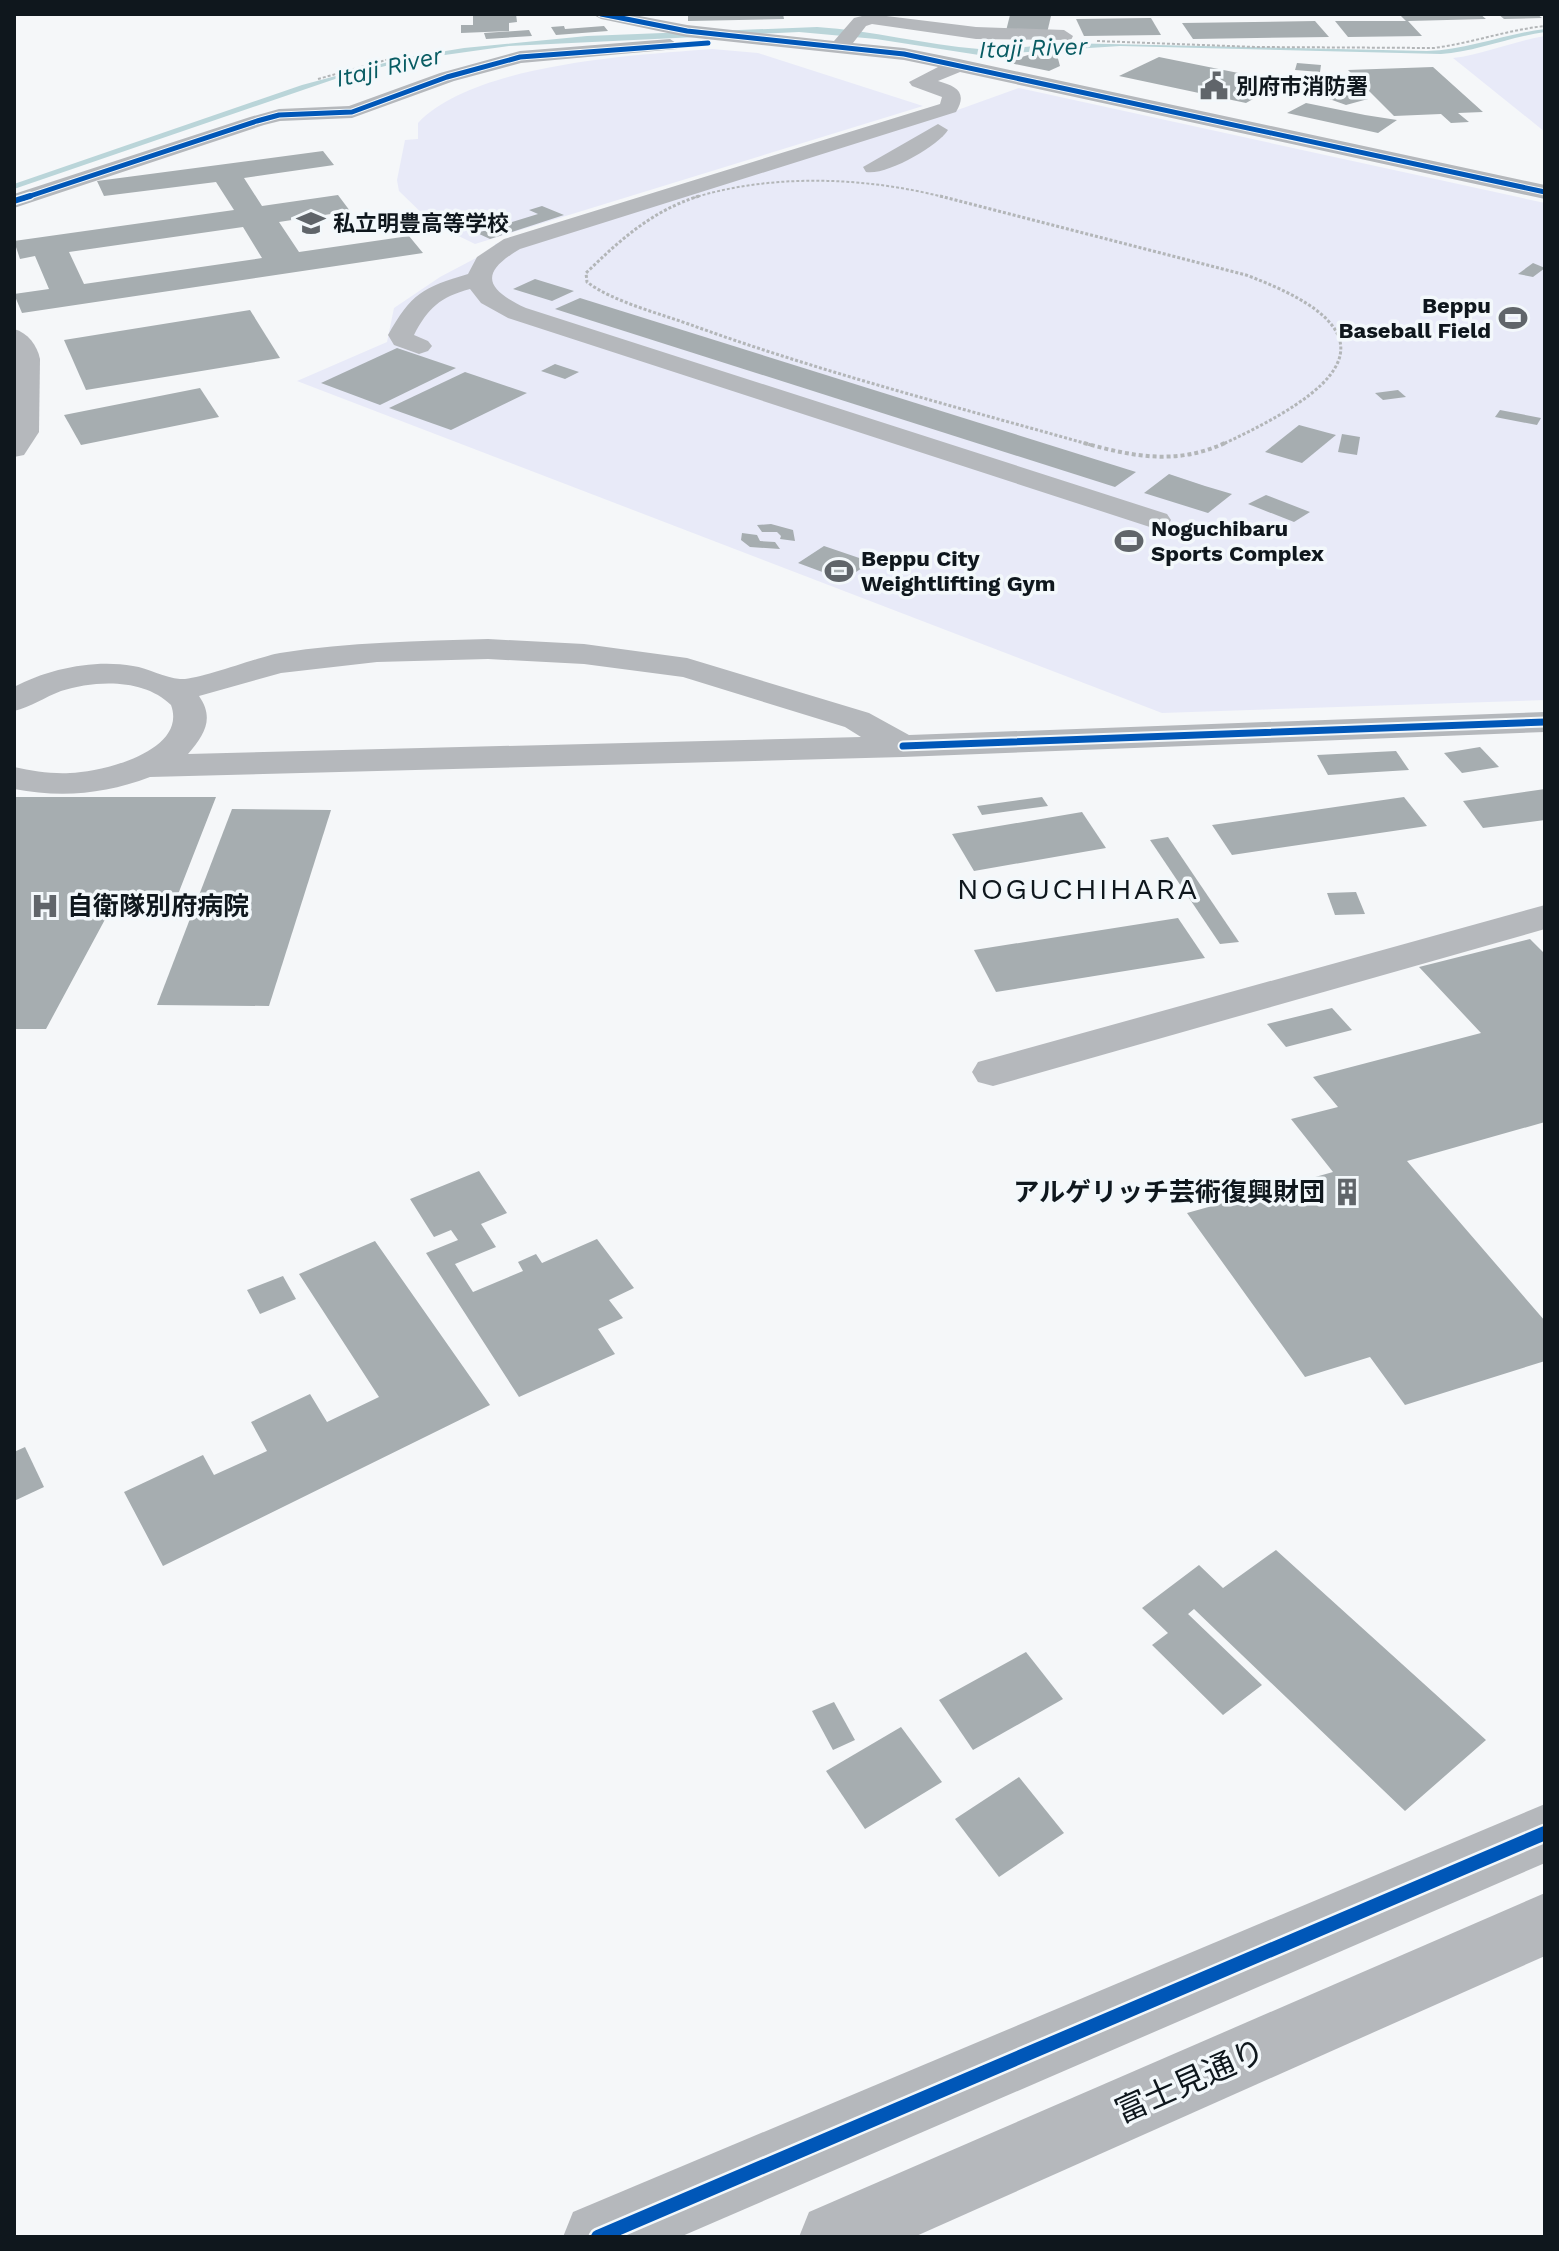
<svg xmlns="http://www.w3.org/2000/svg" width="1559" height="2251" font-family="'Work Sans','Noto Sans JP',sans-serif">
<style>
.green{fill:#e8eaf8}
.water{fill:#bad5d9}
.building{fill:#a6adb0;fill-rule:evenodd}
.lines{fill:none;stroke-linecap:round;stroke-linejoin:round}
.path-far2{stroke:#b3b6b8;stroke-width:2;stroke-dasharray:3 2;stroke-linecap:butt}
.path-far1{stroke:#b3b6b8;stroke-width:3;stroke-dasharray:3 2;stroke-linecap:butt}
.path{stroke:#b3b6b8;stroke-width:4;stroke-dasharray:4 3;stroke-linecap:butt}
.minor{fill:#b5b8bc;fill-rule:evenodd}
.cycleway-far3-casing{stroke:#f3f8fb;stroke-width:7}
.cycleway-far2-casing{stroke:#f3f8fb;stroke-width:9}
.cycleway-far1-casing{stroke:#f3f8fb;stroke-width:11}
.cycleway-casing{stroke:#f3f8fb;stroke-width:19}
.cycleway-far3{stroke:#0057b8;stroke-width:5}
.cycleway-far2{stroke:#0057b8;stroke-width:6}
.cycleway-far1{stroke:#0057b8;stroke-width:7}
.cycleway{stroke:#0057b8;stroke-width:14}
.labels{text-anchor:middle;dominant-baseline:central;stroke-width:7;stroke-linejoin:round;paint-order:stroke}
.far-poi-label{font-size:22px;font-weight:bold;fill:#0f171d;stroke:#f3f8fb;text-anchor:start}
.far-water-label{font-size:24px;font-style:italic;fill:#085c63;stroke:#f3f8fb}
.poi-label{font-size:26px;font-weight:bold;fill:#0f171d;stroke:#f3f8fb;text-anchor:start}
.quarter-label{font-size:30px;letter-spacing:2px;fill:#0f171d;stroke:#f3f8fb}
.near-street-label{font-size:32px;fill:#0f171d;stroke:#f3f8fb}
</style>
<rect width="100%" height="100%" fill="#f5f7f9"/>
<g class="green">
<path d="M1545,36V132L1453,58C1485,54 1513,41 1545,36Z"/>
<path d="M712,49L758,53L923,106L475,244L432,223L399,191L397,180L405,140L418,139V123C473,64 634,55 712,49Z"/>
<polygon points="1019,88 1545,203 1545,700 1162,713 297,381 387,342 394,308 440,277 495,248 495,244 936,109 952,112"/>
</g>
<path class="water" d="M817,27C872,30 925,45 979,49C1007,50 1034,46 1061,43L1427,51C1468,50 1504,34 1545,29V32C1509,37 1474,52 1441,54L1120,46L979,55L876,39L799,32L509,46L409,60L338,78L14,189V184L302,85L403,58L464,48L587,36Z"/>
<g class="building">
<polygon points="473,14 516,14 517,22 509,23 509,31 461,33 461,25 473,25"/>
<polygon points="688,14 783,14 784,19 688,21"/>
<polygon points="1399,14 1480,14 1486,19 1408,21 1422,36 1348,37 1335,21 1406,21"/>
<polygon points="1498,14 1537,14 1542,18 1504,19"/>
<polygon points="1010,15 1051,16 1047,33 1006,31"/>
<polygon points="1151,18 1161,35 1084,36 1076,19"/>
<polygon points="1315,21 1329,37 1193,39 1182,23"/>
<polygon points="564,26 565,29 604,26 608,31 556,35 551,27"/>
<polygon points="529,30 532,36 486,39 484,33"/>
<polygon points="1041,51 1057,55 1060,66 1049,71 1005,62"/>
<polygon points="1159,57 1283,82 1246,103 1119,76"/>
<polygon points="1297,63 1321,65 1320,72 1295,70"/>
<polygon points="1433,67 1483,112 1458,113 1469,122 1451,123 1441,114 1394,116 1348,70"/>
<polygon points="1332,78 1352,84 1368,99 1346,105 1310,92"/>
<polygon points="1306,103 1365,115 1397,120 1378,133 1287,113"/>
<path d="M323,151L334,165L244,178L262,206L338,195L350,211L279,222L299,252L409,236L423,253L22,313L14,294L49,289L35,256L20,259L14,241L234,210L216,182L104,196L97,181ZM243,227L262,258L84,284L69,252Z"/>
<polygon points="542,206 564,215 490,239 477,233 538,214 529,210"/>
<polygon points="467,220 491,222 484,229 459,226"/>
<polygon points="1533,263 1545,268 1533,277 1518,274"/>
<polygon points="535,279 574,291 552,301 513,289"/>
<polygon points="580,298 1136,472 1115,487 555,309"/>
<polygon points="250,310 280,358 86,390 64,340"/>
<polygon points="397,348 456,368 380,405 321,383"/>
<polygon points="555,364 579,372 565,379 541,371"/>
<polygon points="465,372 527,393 451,430 389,408"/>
<polygon points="200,388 219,417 81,445 64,415"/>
<polygon points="1398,390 1406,397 1383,400 1375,393"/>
<polygon points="1500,410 1541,418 1537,425 1495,417"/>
<polygon points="1299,425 1336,435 1302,463 1265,452"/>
<polygon points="1342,434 1360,437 1357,455 1338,452"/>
<polygon points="1169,474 1205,486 1232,494 1208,513 1144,493"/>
<polygon points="1266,495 1310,512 1294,522 1248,504"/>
<polygon points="771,524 793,530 795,541 780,539 781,536 777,532 762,532 757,525"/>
<polygon points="742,533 757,535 760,541 775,542 780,549 750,547 741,540"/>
<polygon points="824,546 871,562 844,580 798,563"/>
<polygon points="1480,747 1499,767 1462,773 1444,753"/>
<polygon points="1396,751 1409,770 1328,775 1317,755"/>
<polygon points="1545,789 1545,820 1483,828 1463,801"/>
<polygon points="14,797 216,797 175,902 116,899 46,1029 14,1029"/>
<polygon points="1042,797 1048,806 982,815 977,806"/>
<polygon points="1404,797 1427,826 1232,855 1212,825"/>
<polygon points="232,809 331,810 269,1006 157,1005"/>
<polygon points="1082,812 1106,848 974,871 952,834"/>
<polygon points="1168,837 1239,942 1220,944 1150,840"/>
<polygon points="1356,892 1365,914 1335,915 1327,893"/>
<polygon points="1178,918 1205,958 996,992 974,950"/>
<polygon points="1530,939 1545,954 1545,1122 1407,1161 1545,1321 1545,1361 1405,1405 1370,1357 1305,1377 1187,1213 1333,1172 1291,1119 1338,1107 1313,1077 1481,1033 1419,967"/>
<polygon points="1332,1008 1352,1030 1286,1047 1267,1024"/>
<polygon points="479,1171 507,1213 481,1224 496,1247 455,1264 473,1292 523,1271 518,1262 536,1254 542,1263 597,1239 634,1288 609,1300 623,1318 598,1329 615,1354 519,1397 426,1253 458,1240 451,1230 434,1237 410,1199"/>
<polygon points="375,1241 490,1405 163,1566 124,1492 203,1455 214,1475 267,1451 251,1422 310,1394 327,1422 379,1397 299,1274"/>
<polygon points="283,1276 296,1299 260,1314 247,1290"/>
<polygon points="25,1447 44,1487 14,1501 14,1452"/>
<polygon points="1276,1550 1486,1740 1405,1811 1194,1609 1188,1614 1262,1685 1223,1715 1152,1645 1168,1633 1142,1608 1199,1565 1223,1588"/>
<polygon points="1026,1652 1063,1699 973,1750 939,1700"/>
<polygon points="834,1702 855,1740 833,1750 812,1711"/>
<polygon points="901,1727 942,1782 865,1829 826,1771"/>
<polygon points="1019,1777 1064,1833 999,1877 955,1819"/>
</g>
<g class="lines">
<g class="path-far2">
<path d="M1097,41L1256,47L1434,48C1472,43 1507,30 1545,26"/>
<polyline points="318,79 393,58"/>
<path d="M693,198C772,173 868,177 947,198"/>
</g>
<g class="path-far1">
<path d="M699,196C652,211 621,239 586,273L587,282C613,302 662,314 694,326C824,373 957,407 1091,445"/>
<path d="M940,196L1246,275C1411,336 1333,393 1221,445"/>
</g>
<path class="path" d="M1084,443C1134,457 1177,465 1225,443"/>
<g class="minor">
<path d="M592,14H629L687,25L834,41L854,18L870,14L976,27L1064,30L1073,36L1071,40L976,39L872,24L866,26L853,43L904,48L959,59L1545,185V199L960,72L938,81C956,86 968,92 956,112L520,249C479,273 485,289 526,308L1167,514L1171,520L1167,526L1156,529L508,318L481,303L470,289C440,297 428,308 414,335L428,341L432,346L428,351L419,354L394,345L388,335C411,294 423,287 468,274L477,257L504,239L940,104L942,97L912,86L909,82L938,67L904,60L687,37L601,19Z"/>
<polygon points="670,39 679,45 677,49 521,63 454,81 352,118 280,121 264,125 14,208 14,194 250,117 279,109 349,106 440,73 520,51"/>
<path d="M938,124L948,130C938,146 886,176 866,172L863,167Z"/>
<path d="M14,329C28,333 37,345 40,359L39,432L24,455L14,457Z"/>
<path d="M488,639L584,644L687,658L869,713L909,735L1545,712V732L903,757L150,777C105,794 62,798 14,789V767C33,771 51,774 70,773C102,772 188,751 171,705C144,678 95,680 61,691C45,697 31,707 14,711V687C48,669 94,659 133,666C148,668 165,678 180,679C197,681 257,657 280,653C349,642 419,641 488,639ZM488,659L584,664L683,677L845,727L861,737L188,754C204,735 215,719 199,696L281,673L377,662Z"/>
<polygon points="1545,905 1545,929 993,1086 978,1082 972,1072 978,1062"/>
<polygon points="1545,1804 1545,1863 680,2237 563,2237 573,2212"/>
<polygon points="1545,1893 1545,1956 914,2237 799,2237 809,2212"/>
</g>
<defs>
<g id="cycleway-far3">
<polyline points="601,14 687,31 904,54 1545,192"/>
<polyline points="24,198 257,121 279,115 352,112 447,77 520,57 708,43"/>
</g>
<polyline id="cycleway-far2" points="14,201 30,196"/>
<polyline id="cycleway-far1" points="903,746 1545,722"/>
<polyline id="cycleway" points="598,2237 1545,1833"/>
</defs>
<use href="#cycleway-far3" class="cycleway-far3-casing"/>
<use href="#cycleway-far2" class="cycleway-far2-casing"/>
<use href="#cycleway-far1" class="cycleway-far1-casing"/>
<use href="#cycleway" class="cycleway-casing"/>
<use href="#cycleway-far3" class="cycleway-far3"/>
<use href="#cycleway-far2" class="cycleway-far2"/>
<use href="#cycleway-far1" class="cycleway-far1"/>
<use href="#cycleway" class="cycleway"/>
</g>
<defs>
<symbol id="civic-bare" viewBox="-9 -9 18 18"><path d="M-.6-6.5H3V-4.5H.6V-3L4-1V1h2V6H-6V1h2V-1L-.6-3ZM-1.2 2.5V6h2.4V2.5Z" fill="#60656a" stroke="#f3f8fb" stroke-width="2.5" paint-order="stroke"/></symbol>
<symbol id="school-bare" viewBox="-9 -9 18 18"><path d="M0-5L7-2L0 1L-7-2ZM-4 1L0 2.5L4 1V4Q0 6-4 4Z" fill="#60656a" stroke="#f3f8fb" stroke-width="2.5" paint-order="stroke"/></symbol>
<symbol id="stadium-bare" viewBox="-9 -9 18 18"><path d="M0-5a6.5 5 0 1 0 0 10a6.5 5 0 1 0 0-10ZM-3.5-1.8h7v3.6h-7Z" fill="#60656a" stroke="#f3f8fb" stroke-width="2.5" paint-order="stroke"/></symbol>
<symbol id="hospital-bare" viewBox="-9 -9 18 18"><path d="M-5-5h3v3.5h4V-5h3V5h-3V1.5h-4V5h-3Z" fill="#60656a" stroke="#f3f8fb" stroke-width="2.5" paint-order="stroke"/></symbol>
<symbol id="building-bare" viewBox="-9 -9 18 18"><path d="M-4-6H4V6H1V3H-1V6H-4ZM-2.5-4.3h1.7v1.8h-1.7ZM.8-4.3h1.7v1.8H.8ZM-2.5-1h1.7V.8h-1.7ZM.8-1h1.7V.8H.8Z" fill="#60656a" stroke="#f3f8fb" stroke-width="2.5" paint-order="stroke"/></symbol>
</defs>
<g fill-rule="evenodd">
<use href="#civic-bare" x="1194" y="66" width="40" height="40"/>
<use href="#school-bare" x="291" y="203" width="40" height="40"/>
<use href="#stadium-bare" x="1493" y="298" width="40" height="40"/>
<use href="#stadium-bare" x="1109" y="521" width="40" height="40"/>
<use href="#stadium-bare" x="819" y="551" width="40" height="40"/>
<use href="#hospital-bare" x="25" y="886" width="40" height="40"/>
<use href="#building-bare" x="1327" y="1172" width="40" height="40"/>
</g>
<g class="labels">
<g class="far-poi-label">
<text x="1236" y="86">別府市消防署</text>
<text x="333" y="223">私立明豊高等学校</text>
<text x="1491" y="305" text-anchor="end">Beppu<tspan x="1491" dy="25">Baseball Field</tspan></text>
<text x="1151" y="528">Noguchibaru<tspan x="1151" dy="25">Sports Complex</tspan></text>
<text x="861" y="558">Beppu City<tspan x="861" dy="25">Weightlifting Gym</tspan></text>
</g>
<g class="far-water-label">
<text transform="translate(1033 48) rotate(-2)">Itaji River</text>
<text transform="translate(389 67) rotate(-13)">Itaji River</text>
</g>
<g class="poi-label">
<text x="67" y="906">自衛隊別府病院</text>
<text x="1325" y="1192" text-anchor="end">アルゲリッチ芸術復興財団</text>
</g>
<g class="quarter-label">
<text x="1078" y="888">NOGUCHIHARA</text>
</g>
<g class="near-street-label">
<text transform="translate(1190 2081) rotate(-24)">富士見通り</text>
</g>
</g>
<rect width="1559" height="2251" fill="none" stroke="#0f171d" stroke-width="32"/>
</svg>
